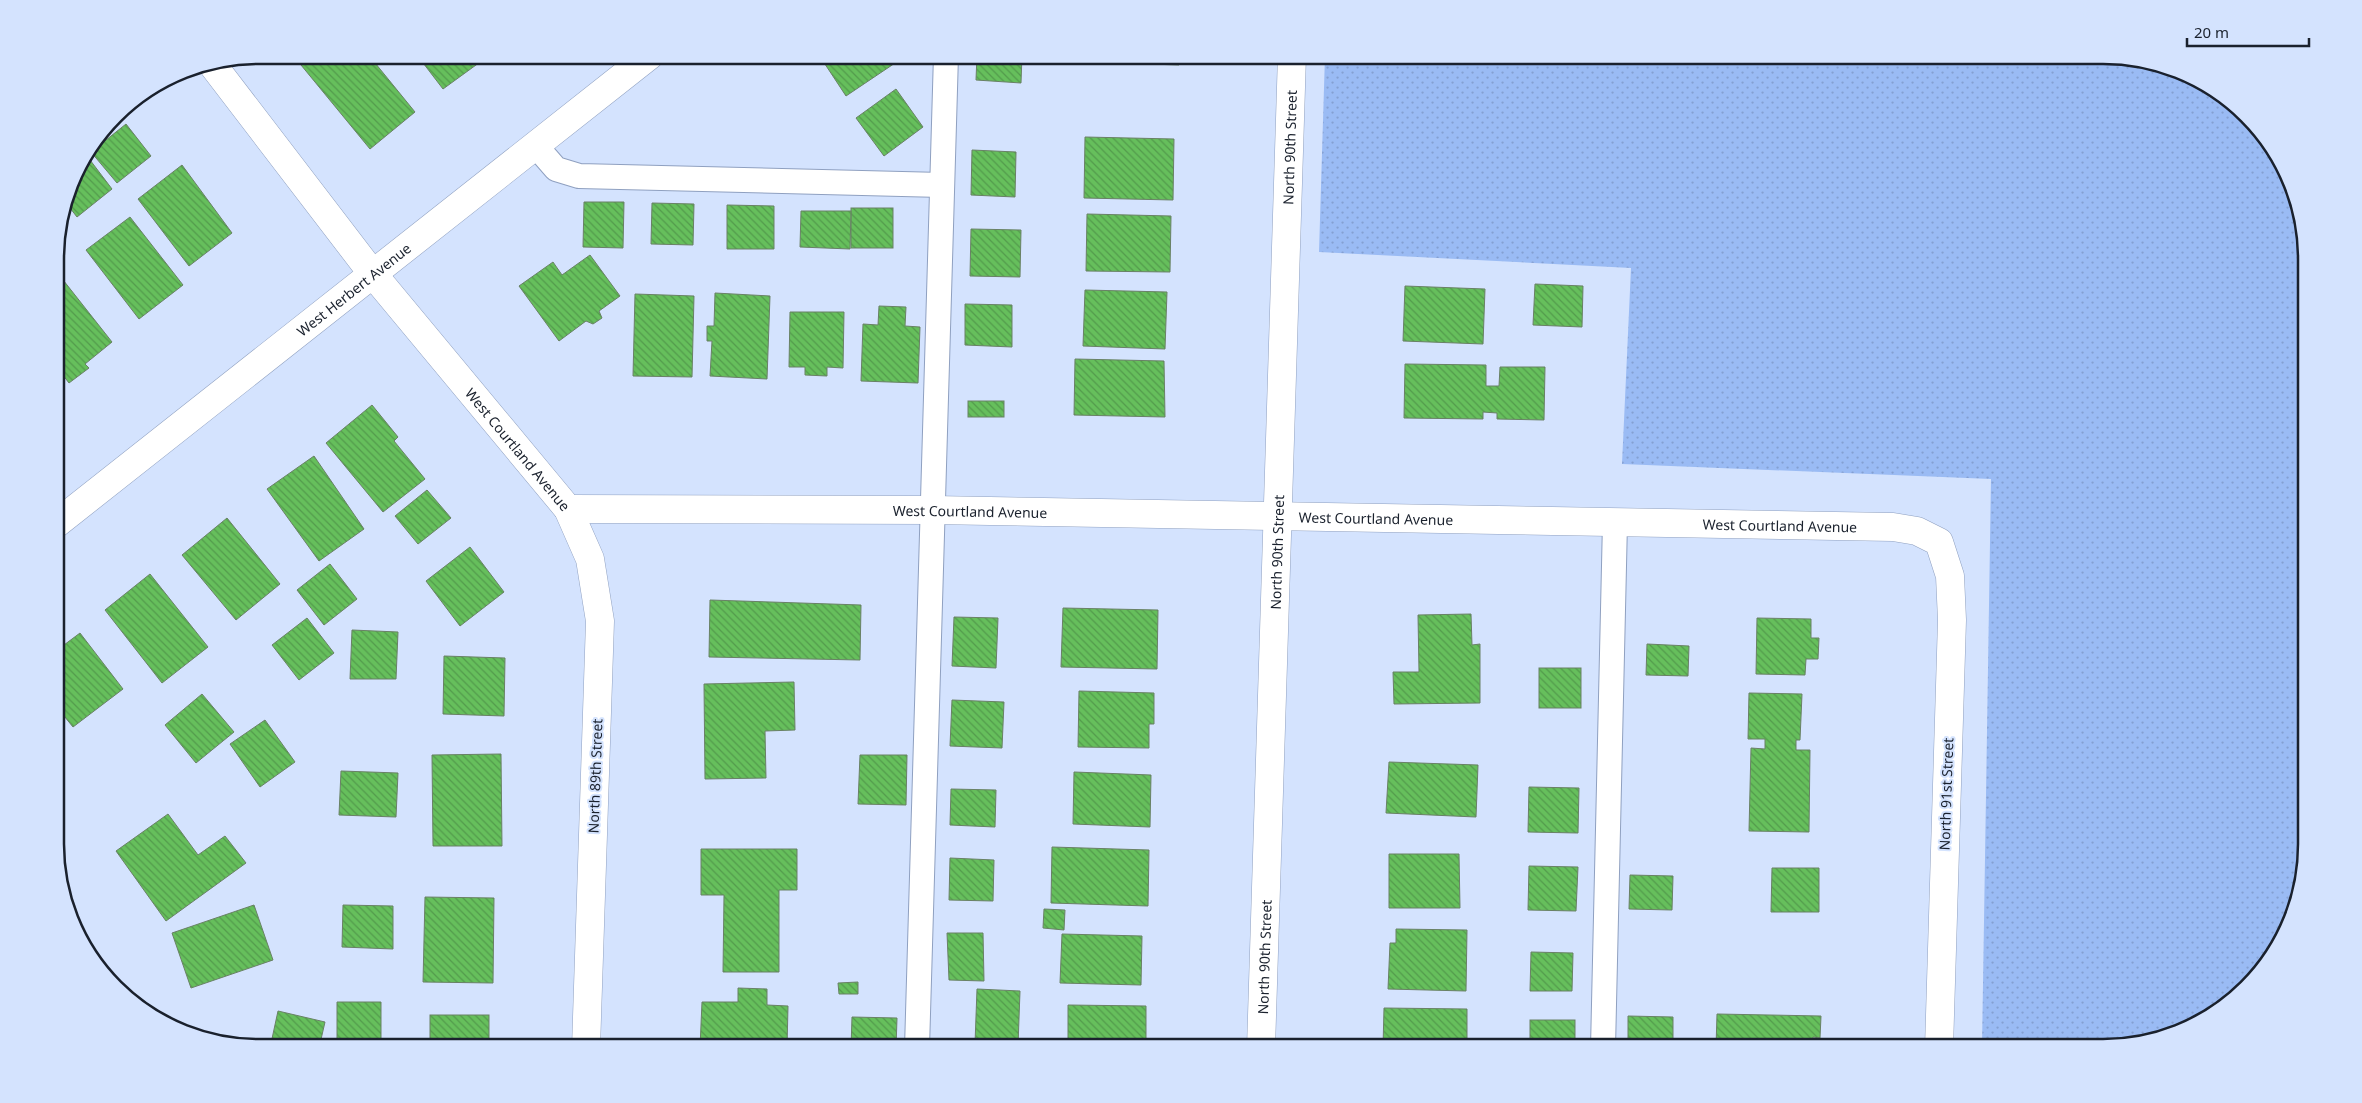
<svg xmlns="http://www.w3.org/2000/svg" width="2362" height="1103" font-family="'Noto Sans',sans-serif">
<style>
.grass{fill:url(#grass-dots)}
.building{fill:url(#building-back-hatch);stroke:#698165}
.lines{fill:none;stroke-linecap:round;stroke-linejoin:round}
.lane-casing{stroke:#8fa0c0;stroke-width:26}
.street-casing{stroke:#8fa0c0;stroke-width:29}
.lane{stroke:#fff;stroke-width:24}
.street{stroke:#fff;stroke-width:28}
.labels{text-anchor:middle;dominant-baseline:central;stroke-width:4;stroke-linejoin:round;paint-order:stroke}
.street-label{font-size:14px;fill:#1a212d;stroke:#d4e3fe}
.rim{fill:none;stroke:#1a212d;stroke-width:2.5}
</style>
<defs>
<pattern id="grass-dots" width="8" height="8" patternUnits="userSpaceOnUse" patternTransform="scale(1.25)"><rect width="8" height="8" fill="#9abbf4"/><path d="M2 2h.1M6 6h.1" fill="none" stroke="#84a0d2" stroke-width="1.8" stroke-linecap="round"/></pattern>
<pattern id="building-back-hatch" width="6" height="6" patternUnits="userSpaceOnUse" patternTransform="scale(1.25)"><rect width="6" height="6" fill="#66bf5c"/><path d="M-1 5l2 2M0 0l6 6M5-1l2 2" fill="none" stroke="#539b4c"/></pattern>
</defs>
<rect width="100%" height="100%" fill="#d4e3fe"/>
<polygon class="grass" points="1325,55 2103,55 2181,71 2227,97 2265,135 2292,181 2305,233 2307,844 2291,922 2257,978 2217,1013 2168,1037 2116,1048 1982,1048 1991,479 1622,464 1631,268 1319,252"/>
<g class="building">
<polygon points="313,55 355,55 363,64 371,58 415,112 370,149 301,65"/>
<polygon points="417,55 486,55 487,57 443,89"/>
<polygon points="819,55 907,55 846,96"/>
<polygon points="977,55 1022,55 1021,83 976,80"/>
<polygon points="1120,55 1179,55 1179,65 1120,63"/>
<polygon points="896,89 923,127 884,156 856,118"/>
<polygon points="126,124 151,156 117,183 91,152"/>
<polygon points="1085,137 1174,139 1173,200 1084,198"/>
<polygon points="972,150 1016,152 1015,197 971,195"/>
<polygon points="87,156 112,189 77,217 67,204 76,169"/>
<polygon points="182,165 232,233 189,266 138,199"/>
<polygon points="584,202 624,202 623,248 583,247"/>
<polygon points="652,203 694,204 693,245 651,244"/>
<polygon points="727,205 774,206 774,249 727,249"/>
<rect x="851" y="208" width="42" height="40"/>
<polygon points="801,211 851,211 850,249 800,247"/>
<polygon points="1087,214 1171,216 1170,272 1086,271"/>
<polygon points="130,217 183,285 139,319 86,250"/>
<polygon points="971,229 1021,230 1020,277 970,276"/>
<polygon points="590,255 620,296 599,311 602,318 593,324 586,321 559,341 519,286 553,262 562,275"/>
<polygon points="56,271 112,342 85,364 89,368 69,383 56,366"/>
<polygon points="1535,284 1583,286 1582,327 1533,325"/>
<polygon points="1405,286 1485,289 1483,344 1403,341"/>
<polygon points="1085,290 1167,292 1165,349 1083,346"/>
<polygon points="715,293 770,296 767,379 710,376 712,341 707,341 707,326 714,326"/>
<polygon points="635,294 694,296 692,377 633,376"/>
<polygon points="965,304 1012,305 1012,347 965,345"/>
<polygon points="879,306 906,307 905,326 920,327 918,383 861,381 863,324 878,325"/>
<polygon points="790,312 844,312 843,368 827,367 827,376 805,375 805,367 789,367"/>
<polygon points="1075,359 1164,361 1165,417 1074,415"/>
<polygon points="1405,364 1486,365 1486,386 1499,386 1500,367 1545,367 1544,420 1497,419 1497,413 1483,412 1483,419 1404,418"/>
<rect x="968" y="401" width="36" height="16"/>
<polygon points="372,405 398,437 394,441 425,479 383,512 326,443"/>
<polygon points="314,456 364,529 319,561 267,489"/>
<polygon points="427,490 451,518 418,544 395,516"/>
<polygon points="227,518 280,584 236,620 182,555"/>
<polygon points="470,547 504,592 460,626 426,581"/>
<polygon points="330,564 357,599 324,625 297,590"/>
<polygon points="150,574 208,647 162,683 105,610"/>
<polygon points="710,600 861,605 860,660 709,657"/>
<polygon points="1063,608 1158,610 1157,669 1061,667"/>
<polygon points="1471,614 1472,645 1480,644 1480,703 1394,704 1393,672 1419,672 1418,615"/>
<polygon points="954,617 998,618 996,668 952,666"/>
<polygon points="307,618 334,653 299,680 272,645"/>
<polygon points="1757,618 1811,619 1811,638 1819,638 1818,659 1806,659 1805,675 1756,674"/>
<polygon points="352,630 398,632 396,679 350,679"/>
<polygon points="80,633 123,689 73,727 56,706 56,651"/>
<polygon points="1647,644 1689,646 1688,676 1646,675"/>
<polygon points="444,656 505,658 504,716 443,714"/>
<rect x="1539" y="668" width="42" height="40"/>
<polygon points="794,682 795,730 765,731 766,778 705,779 704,684"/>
<polygon points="1079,691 1154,693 1154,724 1149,724 1149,748 1078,747"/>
<polygon points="1749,693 1802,694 1800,740 1796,740 1796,750 1810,750 1809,832 1749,831 1751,748 1765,749 1765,739 1748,739"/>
<polygon points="202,694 234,732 196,763 165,725"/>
<polygon points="952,700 1004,702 1002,748 950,746"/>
<polygon points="265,720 295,762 260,787 230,744"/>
<polygon points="501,754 502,846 433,846 432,755"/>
<polygon points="860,755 907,755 906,805 858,804"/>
<polygon points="1389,762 1478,765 1476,817 1386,813"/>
<polygon points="341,771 398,773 396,817 339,815"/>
<polygon points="1074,772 1151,775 1150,827 1073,824"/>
<polygon points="1529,787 1579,788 1578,833 1528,832"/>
<polygon points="951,789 996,790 995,827 950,825"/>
<polygon points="168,814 198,855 225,836 246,863 166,921 116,851"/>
<polygon points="1052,847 1149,850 1148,906 1051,903"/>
<polygon points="701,849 797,849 797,890 779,890 779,972 723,972 724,895 701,895"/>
<polygon points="1389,854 1459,854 1460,908 1389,908"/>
<polygon points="950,858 994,860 993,901 949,900"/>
<polygon points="1529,866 1578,867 1576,911 1528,910"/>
<polygon points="1772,868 1819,868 1819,912 1771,912"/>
<polygon points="1630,875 1673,876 1672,910 1629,909"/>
<polygon points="425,897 494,898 493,983 423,982"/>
<polygon points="254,905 273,960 191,988 172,933"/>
<polygon points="343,905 393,906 393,949 342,947"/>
<polygon points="1044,909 1065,910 1064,930 1043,928"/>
<polygon points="1396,929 1467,930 1466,991 1388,989 1390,943 1396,943"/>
<polygon points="947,933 983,933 984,981 949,980"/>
<polygon points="1062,934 1142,936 1141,985 1060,983"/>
<polygon points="1531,952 1573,953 1572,991 1530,991"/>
<polygon points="858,982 858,994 839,994 838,983"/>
<polygon points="738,988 767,989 767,1005 788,1006 787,1048 700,1048 702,1002 738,1002"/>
<polygon points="977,989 1020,991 1018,1046 975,1044"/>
<polygon points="337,1002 381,1002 381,1047 337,1048"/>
<polygon points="1068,1005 1146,1006 1146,1048 1068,1048"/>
<polygon points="1384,1008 1467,1009 1467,1048 1383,1048"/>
<polygon points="278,1011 325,1022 319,1048 270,1048"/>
<polygon points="1717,1014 1821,1016 1820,1038 1813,1037 1813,1048 1716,1048"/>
<rect x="430" y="1015" width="59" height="33"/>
<polygon points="1628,1016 1673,1017 1673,1048 1628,1048"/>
<polygon points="852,1017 897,1018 896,1048 851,1048"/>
<rect x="1530" y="1020" width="45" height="28"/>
</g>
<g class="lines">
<defs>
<g id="lane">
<polyline points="536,146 556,169 579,176 942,185"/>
<polyline points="917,1048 946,55"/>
<polyline points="1603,1048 1615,522"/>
</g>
<g id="street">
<path id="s1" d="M212,64L372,273L568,509L590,559L600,621L586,1048"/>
<path id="s2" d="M568,509L933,510L1893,527L1917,531L1939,542L1950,576L1952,620L1939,1048"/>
<path id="s3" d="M56,524L650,55"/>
<path id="s4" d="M1261,1048L1292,55"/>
</g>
</defs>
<use href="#lane" class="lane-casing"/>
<use href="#street" class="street-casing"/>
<use href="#lane" class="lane"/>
<use href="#street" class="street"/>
</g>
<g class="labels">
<g class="street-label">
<text stroke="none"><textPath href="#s4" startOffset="901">North 90th Street</textPath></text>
<text stroke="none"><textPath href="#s3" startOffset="379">West Herbert Avenue</textPath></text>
<text stroke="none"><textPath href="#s1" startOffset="492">West Courtland Avenue</textPath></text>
<text stroke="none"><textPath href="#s2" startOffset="402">West Courtland Avenue</textPath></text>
<text stroke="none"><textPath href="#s2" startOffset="808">West Courtland Avenue</textPath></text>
<text stroke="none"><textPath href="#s2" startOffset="1212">West Courtland Avenue</textPath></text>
<text stroke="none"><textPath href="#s4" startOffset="496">North 90th Street</textPath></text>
<text transform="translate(595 776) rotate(-88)">North 89th Street</text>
<text transform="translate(1946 794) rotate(-88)">North 91st Street</text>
<text stroke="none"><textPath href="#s4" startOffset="91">North 90th Street</textPath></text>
</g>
</g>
<path d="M0 0H2362V1103H0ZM259 64H2103A195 195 0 0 1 2298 259V844A195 195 0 0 1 2103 1039H259A195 195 0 0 1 64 844V259A195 195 0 0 1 259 64Z" fill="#d4e3fe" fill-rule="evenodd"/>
<path class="rim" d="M259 64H2103A195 195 0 0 1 2298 259V844A195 195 0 0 1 2103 1039H259A195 195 0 0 1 64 844V259A195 195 0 0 1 259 64Z"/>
<path d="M2187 38v8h122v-8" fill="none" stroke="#1a212d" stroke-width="2.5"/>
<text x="2194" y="38" font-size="15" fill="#1a212d" stroke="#d4e3fe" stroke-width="4" paint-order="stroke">20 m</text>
</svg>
